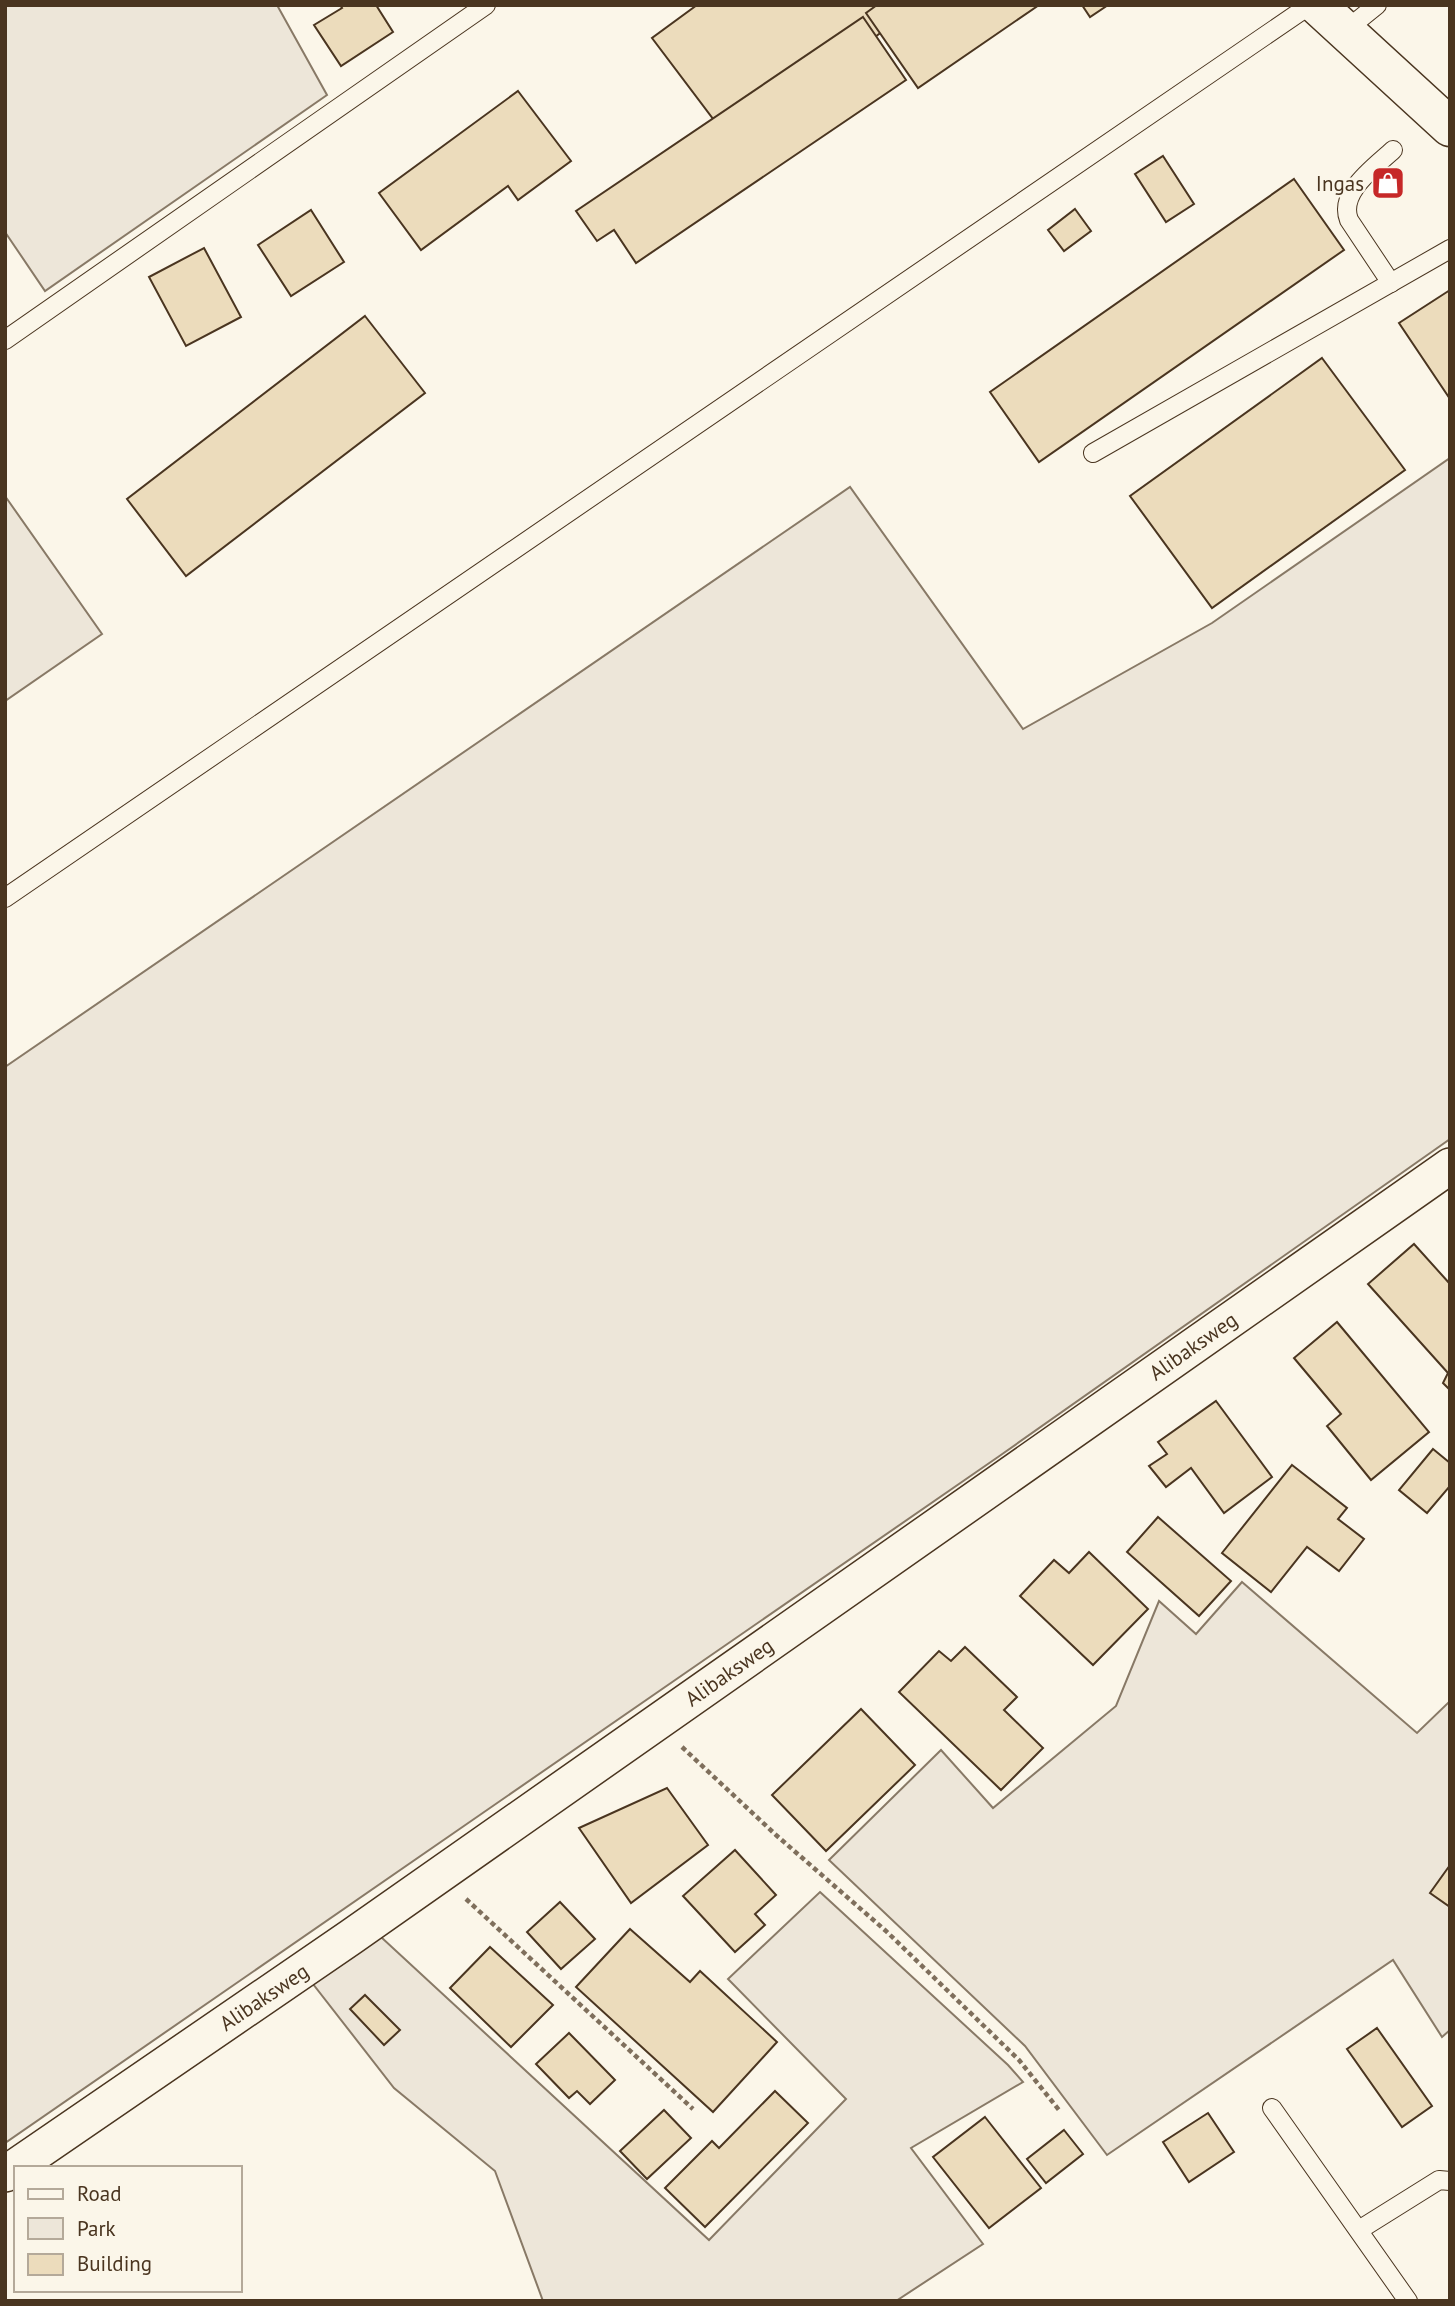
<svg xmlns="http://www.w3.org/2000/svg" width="1455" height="2306" font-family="'PT Sans',sans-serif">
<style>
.green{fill:#ede6d9;stroke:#887966;stroke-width:2}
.building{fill:#ecdcbc;stroke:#4a3520;stroke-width:2}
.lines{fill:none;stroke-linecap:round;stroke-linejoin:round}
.service-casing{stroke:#4a3520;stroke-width:20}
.minor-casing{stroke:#4a3520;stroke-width:38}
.tertiary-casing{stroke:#4a3520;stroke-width:41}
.path{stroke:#7f6f5c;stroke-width:4.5;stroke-dasharray:5 3.5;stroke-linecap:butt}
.service{stroke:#fbf6e9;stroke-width:18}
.minor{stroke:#fbf6e9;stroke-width:35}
.tertiary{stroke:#fbf6e9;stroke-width:38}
.labels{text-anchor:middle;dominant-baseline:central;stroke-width:5;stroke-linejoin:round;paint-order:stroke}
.poi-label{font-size:21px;fill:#4a3520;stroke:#fbf6e9;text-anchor:end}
.street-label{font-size:21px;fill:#4a3520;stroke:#fbf6e9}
</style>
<rect width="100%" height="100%" fill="#fbf6e9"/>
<g class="green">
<polygon points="5,5 277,5 327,95 45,291 5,232"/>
<polygon points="1450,458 1450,1139 998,1457 5,2143 5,1067 850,487 1023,729 1212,623"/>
<polygon points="5,496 102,634 5,701"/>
<polygon points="1242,1582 1417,1733 1450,1701 1450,2030 1442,2037 1393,1960 1107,2155 1025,2046 829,1860 941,1750 993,1808 1116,1706 1159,1601 1196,1634"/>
<polygon points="820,1892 1008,2065 1023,2082 911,2148 983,2244 896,2301 543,2301 495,2171 394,2088 313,1984 381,1937 709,2240 846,2099 728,1979"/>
</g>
<g class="building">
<polygon points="340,5 376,5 393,32 341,66 314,25 342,8"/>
<polygon points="697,5 875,5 890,26 762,119 754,109 723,132 652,38"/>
<polygon points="877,5 1039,5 918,88 866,13"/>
<polygon points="1082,5 1108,5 1090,17"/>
<polygon points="863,17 906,80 636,263 614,230 597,241 576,211"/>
<polygon points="518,91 571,161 518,200 508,186 421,250 379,193"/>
<polygon points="1163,156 1194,204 1166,222 1135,174"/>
<polygon points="1294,179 1344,250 1039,462 990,392"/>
<polygon points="1075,209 1091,231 1064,251 1048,230"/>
<polygon points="311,210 344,262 291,296 258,245"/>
<polygon points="204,248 241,317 186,346 149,277"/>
<polygon points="1450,290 1450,399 1399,323"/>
<polygon points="365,316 425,393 186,576 127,499"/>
<polygon points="1322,358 1405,470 1212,608 1130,496"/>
<polygon points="1414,1244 1450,1284 1450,1390 1443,1383 1448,1373 1368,1284"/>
<polygon points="1337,1322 1429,1432 1371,1480 1327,1426 1341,1414 1294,1358"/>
<polygon points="1216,1401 1272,1477 1224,1513 1191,1468 1166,1487 1149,1466 1167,1454 1158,1442"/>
<polygon points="1433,1449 1450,1463 1450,1486 1427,1513 1399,1490"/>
<polygon points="1292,1465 1347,1508 1338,1519 1364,1539 1339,1571 1307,1547 1271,1592 1222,1553"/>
<polygon points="1158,1517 1231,1581 1199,1616 1127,1552"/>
<polygon points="1089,1552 1148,1609 1093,1665 1020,1596 1054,1560 1069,1573"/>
<polygon points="965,1647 1017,1697 1004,1710 1043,1748 1001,1790 899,1692 939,1651 951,1661"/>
<polygon points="861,1709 915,1765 826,1851 772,1795"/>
<polygon points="667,1788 708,1845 631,1903 579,1828"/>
<polygon points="735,1850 776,1895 755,1914 765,1925 735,1952 683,1896"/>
<polygon points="1450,1865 1450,1907 1430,1893"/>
<polygon points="560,1902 595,1939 561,1969 527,1932"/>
<polygon points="630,1929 690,1982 700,1971 777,2042 713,2112 576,1987"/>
<polygon points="490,1947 553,2005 511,2047 450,1988"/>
<polygon points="365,1995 400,2030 384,2045 350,2009"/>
<polygon points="1377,2028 1432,2106 1402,2127 1347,2049"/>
<polygon points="569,2033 615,2080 590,2104 577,2091 569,2098 536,2064"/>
<polygon points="775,2091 808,2123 705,2227 665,2188 712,2141 719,2148"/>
<polygon points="664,2110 691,2138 647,2179 620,2151"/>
<polygon points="1208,2113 1234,2152 1189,2182 1163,2142"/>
<polygon points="985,2117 1041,2188 989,2228 933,2157"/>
<polygon points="1064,2130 1083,2154 1046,2183 1027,2159"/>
</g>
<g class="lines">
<defs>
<g id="service">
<polyline points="1346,30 1377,5"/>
<path d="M1391,283L1349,220C1338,192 1375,167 1393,150"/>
<polyline points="5,340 486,5"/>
<polyline points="1093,453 1450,249"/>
<polyline points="5,898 1310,5"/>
<polyline points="1272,2108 1408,2301"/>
<polyline points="1359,2230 1439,2180 1450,2181"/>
</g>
<polyline id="minor" points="5,2174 351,1937 1450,1166"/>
<polyline id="tertiary" points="1317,5 1450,127"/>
</defs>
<use href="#service" class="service-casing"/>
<use href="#minor" class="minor-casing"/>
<use href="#tertiary" class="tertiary-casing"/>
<g class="path">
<polyline points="682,1747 776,1835 886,1931 1019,2060 1059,2110"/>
<polyline points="466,1899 693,2109"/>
</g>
<use href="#service" class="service"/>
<use href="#minor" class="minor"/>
<use href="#tertiary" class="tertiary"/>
</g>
<defs>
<symbol id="shop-square" viewBox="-11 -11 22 22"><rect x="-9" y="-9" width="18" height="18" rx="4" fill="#c62828" stroke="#fbf6e9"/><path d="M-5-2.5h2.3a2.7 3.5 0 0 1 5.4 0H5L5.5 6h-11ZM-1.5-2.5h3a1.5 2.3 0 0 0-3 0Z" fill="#fff"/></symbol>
</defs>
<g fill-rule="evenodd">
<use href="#shop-square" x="1369" y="164" width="38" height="38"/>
</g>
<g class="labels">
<g class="poi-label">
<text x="1364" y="183">Ingas</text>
</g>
<g class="street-label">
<text transform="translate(1193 1346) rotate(-35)">Alibaksweg</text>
<text transform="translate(729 1672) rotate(-35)">Alibaksweg</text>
<text transform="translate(264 1997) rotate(-34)">Alibaksweg</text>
</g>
</g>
<rect width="1455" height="2306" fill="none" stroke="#4a3520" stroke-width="14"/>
<rect x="14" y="2166" width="228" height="126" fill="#fbf6e9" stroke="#b4a999" stroke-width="2"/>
<rect x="28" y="2189" width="35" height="10" fill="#fbf6e9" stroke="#b4a999" stroke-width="2"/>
<text x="77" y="2201" font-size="21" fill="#4a3520">Road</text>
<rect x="28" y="2218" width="35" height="21" fill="#ede6d9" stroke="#b4a999" stroke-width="2"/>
<text x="77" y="2236" font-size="21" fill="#4a3520">Park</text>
<rect x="28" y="2254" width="35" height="21" fill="#ecdcbc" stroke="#b4a999" stroke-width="2"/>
<text x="77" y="2271" font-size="21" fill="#4a3520">Building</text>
</svg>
